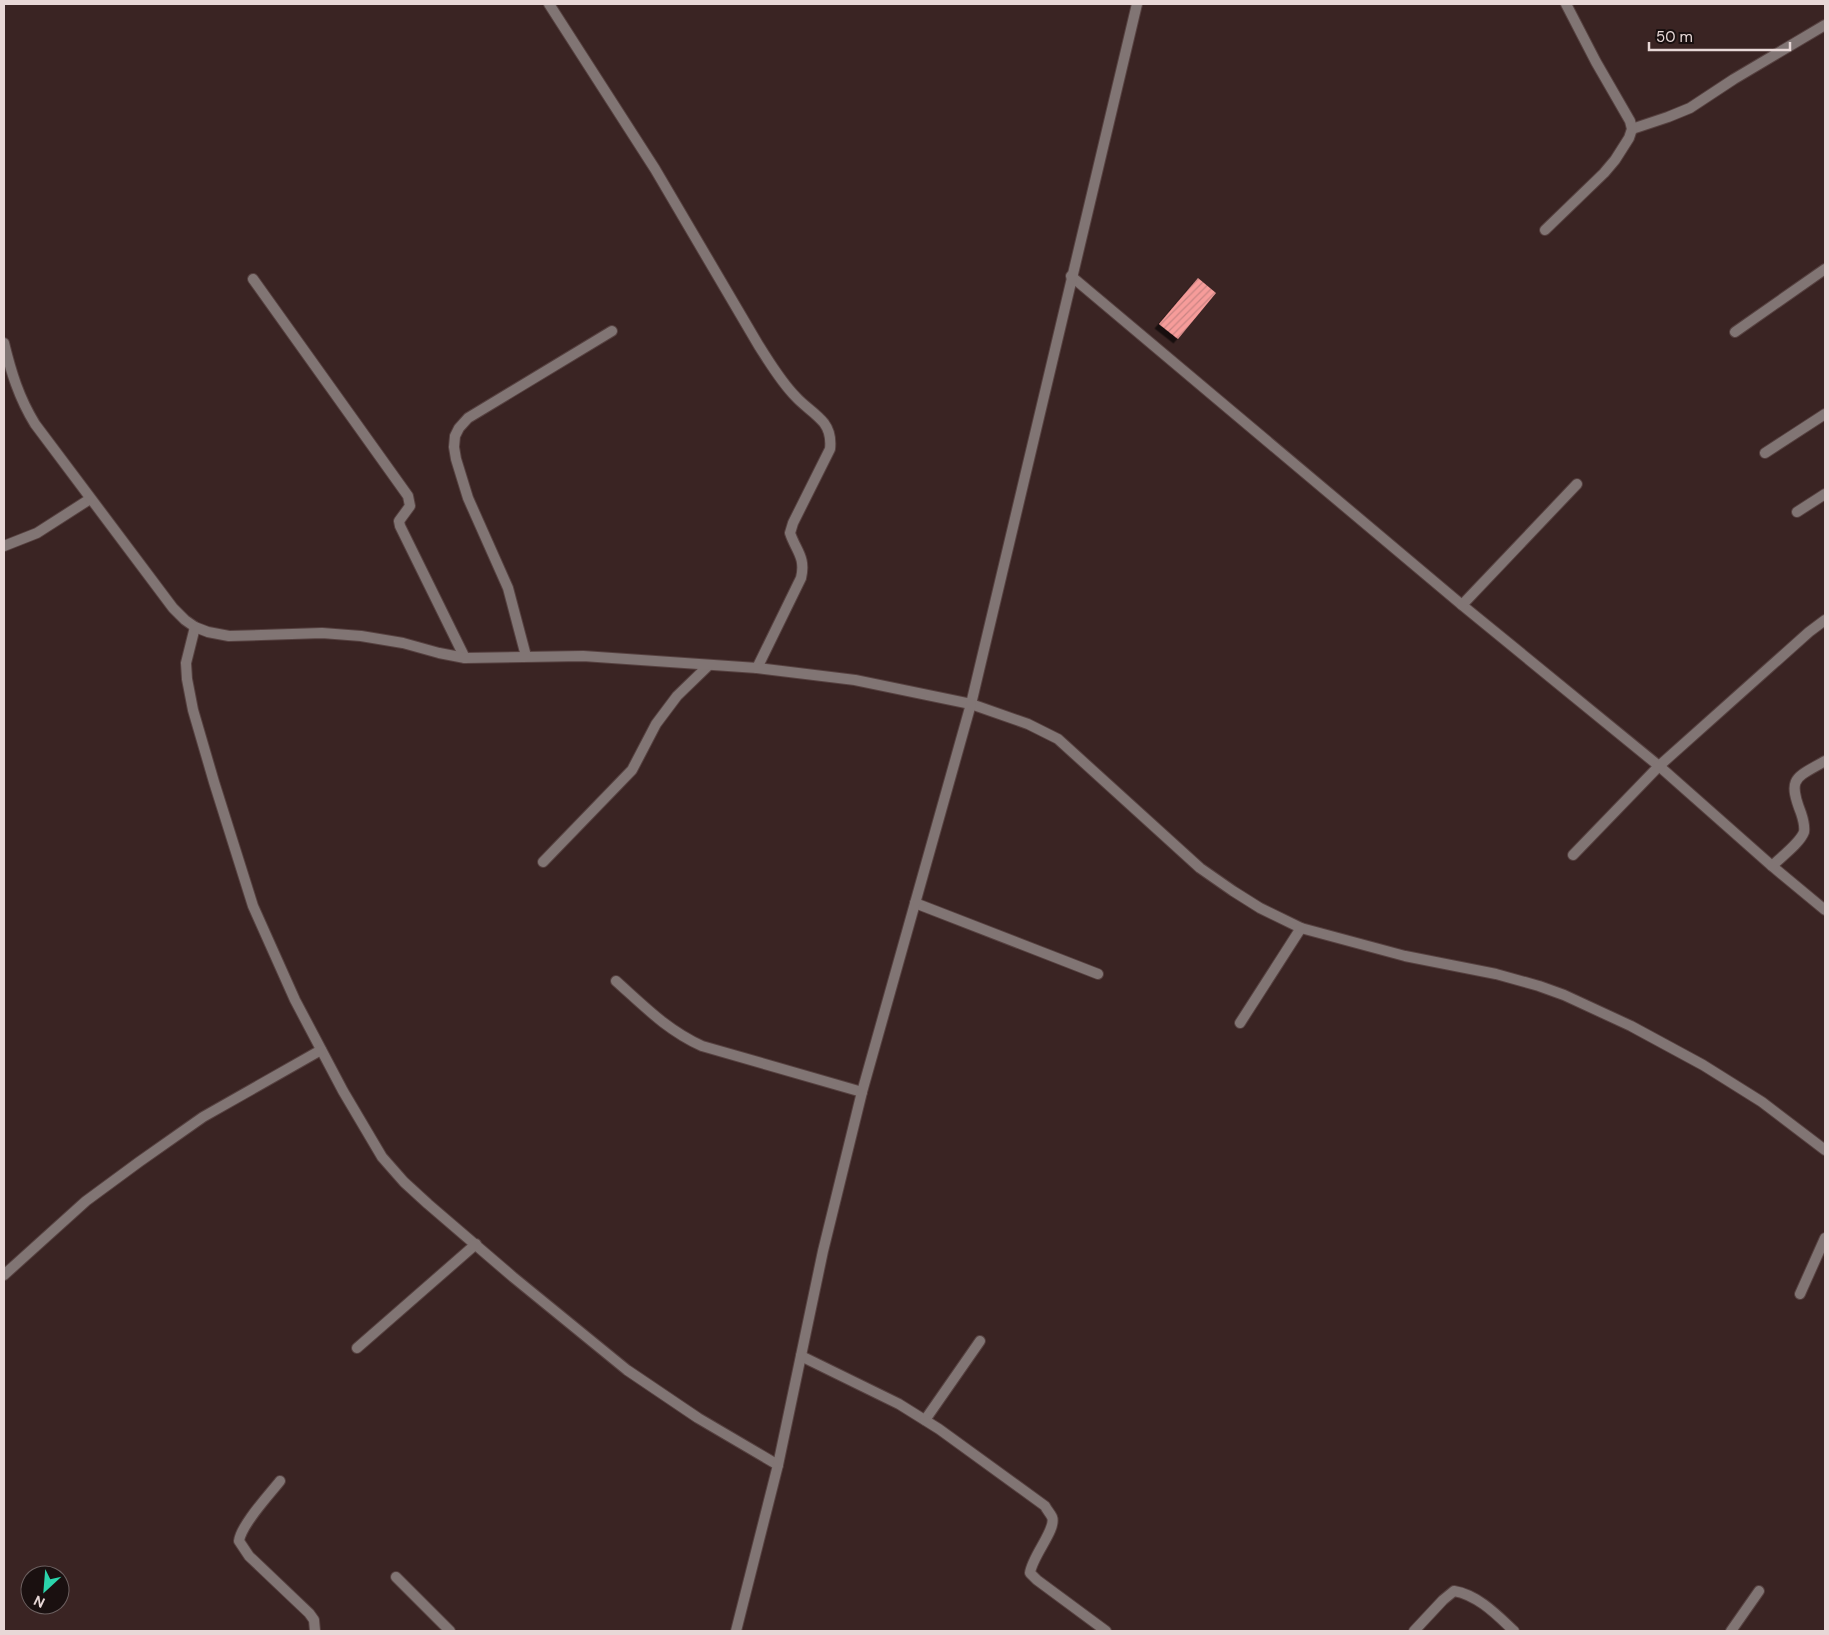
<svg xmlns="http://www.w3.org/2000/svg" width="1829" height="1635" font-family="'DM Sans',sans-serif">
<style>
.building{fill:url(#building-hatch);filter:url(#shadow)}
.lines{fill:none;stroke-linecap:round;stroke-linejoin:round}
.minor-casing{stroke:#564140;stroke-width:12}
.tertiary-casing{stroke:#564140;stroke-width:12}
.minor{stroke:#817574;stroke-width:10}
.tertiary{stroke:#817574;stroke-width:10}
</style>
<defs>
<pattern id="building-hatch" width="6" height="6" patternUnits="userSpaceOnUse" patternTransform="scale(1.25)"><rect width="6" height="6" fill="#f69c9a"/><path d="M-1 1l2-2M0 6l6-6M5 7l2-2" fill="none" stroke="#ca8584"/></pattern>
<filter id="shadow"><feDropShadow dx="-4.5" dy="4.5" stdDeviation="0" flood-color="#0009"/></filter>
</defs>
<rect width="100%" height="100%" fill="#3a2423"/>
<polygon class="building" points="1198,278 1216,293 1178,339 1159,324"/>
<g class="lines">
<defs>
<g id="minor">
<path d="M549,4L655,169L759,346C770,363 781,382 796,397C804,406 816,413 824,423C830,431 831,440 830,449L793,523L790,533C796,551 806,557 801,578L757,668"/>
<polyline points="1632,129 1668,117 1690,108 1734,79 1825,25"/>
<polyline points="1545,230 1604,173 1615,160 1629,138 1632,129 1630,121 1596,62 1566,4"/>
<polyline points="1071,276 1462,605 1659,766 1772,866 1825,910"/>
<polyline points="253,279 408,496 410,506 399,521 400,526 465,658"/>
<polyline points="1735,332 1825,269"/>
<polyline points="1765,453 1825,414"/>
<polyline points="1797,512 1825,494"/>
<polyline points="4,546 37,533 90,499"/>
<polyline points="1462,605 1577,484"/>
<polyline points="195,627 186,663 187,679 193,710 214,782 253,906 295,1000 343,1091 382,1157 404,1182 428,1204 513,1277 627,1370 698,1418 778,1465"/>
<polyline points="526,656 508,588 468,498 456,459 454,447 455,436 459,428 468,418 612,331"/>
<polyline points="971,704 1137,4"/>
<polyline points="1573,855 1659,766 1809,632 1825,620"/>
<polyline points="543,862 632,770 656,724 677,696 709,665"/>
<path d="M1772,866C1781,857 1800,843 1804,832C1805,826 1803,819 1801,813C1787,777 1796,778 1825,761"/>
<polyline points="915,903 1098,974"/>
<path d="M616,981C645,1007 667,1030 702,1046L862,1092"/>
<polyline points="1240,1023 1301,928"/>
<polyline points="4,1275 86,1201 139,1162 203,1117 321,1050"/>
<polyline points="1800,1294 1825,1238"/>
<polyline points="357,1348 476,1244"/>
<path d="M801,1356L899,1404L939,1429L1045,1506C1047,1510 1050,1513 1052,1517C1057,1529 1032,1556 1030,1573L1037,1580L1106,1631"/>
<polyline points="925,1420 980,1341"/>
<path d="M280,1481C269,1495 241,1525 239,1541L249,1556L309,1613L314,1620L315,1631"/>
<polyline points="396,1577 450,1631"/>
<path d="M1414,1631L1443,1600L1454,1591C1478,1595 1497,1615 1514,1631"/>
<polyline points="1731,1631 1759,1591"/>
</g>
<g id="tertiary">
<path d="M4,343C11,372 19,398 35,424L173,608L185,620L195,627L208,632L229,636L322,633L361,636L403,643L439,653L465,658L583,656L757,668L855,680L971,704L1028,724L1058,739L1200,868L1233,891L1260,908L1301,928L1405,956L1496,974L1539,986L1564,995L1631,1026L1703,1065L1762,1102L1825,1150"/>
<polyline points="736,1631 778,1465 823,1251 862,1092 971,704"/>
</g>
</defs>
<use href="#minor" class="minor-casing"/>
<use href="#tertiary" class="tertiary-casing"/>
<use href="#minor" class="minor"/>
<use href="#tertiary" class="tertiary"/>
</g>
<rect width="1829" height="1635" fill="none" stroke="#e8d8d7" stroke-width="10"/>
<g transform="translate(45 1590) rotate(206)"><circle r="24" fill="#1a1010" stroke="#6c6060"/>
<path d="M0-4L9 19L0 12L-9 19Z" fill="#2bd5ac"/>
<text y="-8" font-size="14" font-weight="bold" text-anchor="middle" fill="#e8d8d7">N</text>
</g>
<path d="M1649 42v8h141v-8" fill="none" stroke="#e8d8d7" stroke-width="2.5"/>
<text x="1656" y="42" font-size="15" fill="#e8d8d7" stroke="#1a1010" stroke-width="4" paint-order="stroke">50 m</text>
</svg>
